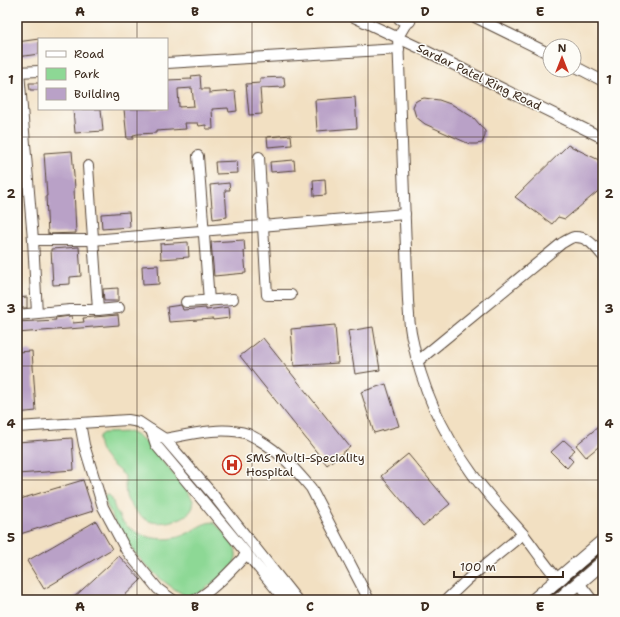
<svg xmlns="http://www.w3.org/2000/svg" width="620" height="617" font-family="'Shantell Sans',sans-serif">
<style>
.green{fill:#8dd895;stroke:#64815a}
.building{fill:#b9a1c7;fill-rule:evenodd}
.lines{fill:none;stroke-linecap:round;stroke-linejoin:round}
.minor-casing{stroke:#564537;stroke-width:12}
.major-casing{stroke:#564537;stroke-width:15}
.highway-casing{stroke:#564537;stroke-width:17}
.minor{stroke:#fff;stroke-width:10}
.major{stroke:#fff;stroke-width:13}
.highway{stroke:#fff;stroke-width:15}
.rail{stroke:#3b2a1e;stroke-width:2}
.grid{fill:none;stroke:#3b2a1e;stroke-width:1;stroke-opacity:0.55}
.labels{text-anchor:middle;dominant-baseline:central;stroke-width:3;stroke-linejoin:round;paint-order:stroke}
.street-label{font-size:12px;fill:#3b2a1e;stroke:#fdfcf7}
.poi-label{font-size:12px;fill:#3b2a1e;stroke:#fdfcf7;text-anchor:start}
.neatline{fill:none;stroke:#3b2a1e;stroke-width:1.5}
.grid-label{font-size:13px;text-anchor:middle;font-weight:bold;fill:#3b2a1e}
</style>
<rect width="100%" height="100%" fill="#fdfcf7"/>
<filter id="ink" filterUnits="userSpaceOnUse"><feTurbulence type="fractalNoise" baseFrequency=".025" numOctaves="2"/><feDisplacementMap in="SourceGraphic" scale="8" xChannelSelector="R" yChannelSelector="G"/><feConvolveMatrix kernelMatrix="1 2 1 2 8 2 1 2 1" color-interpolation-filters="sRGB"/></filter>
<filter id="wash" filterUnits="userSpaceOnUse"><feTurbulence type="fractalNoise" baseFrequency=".012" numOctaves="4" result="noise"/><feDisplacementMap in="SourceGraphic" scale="16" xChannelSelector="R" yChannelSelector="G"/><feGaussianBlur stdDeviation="0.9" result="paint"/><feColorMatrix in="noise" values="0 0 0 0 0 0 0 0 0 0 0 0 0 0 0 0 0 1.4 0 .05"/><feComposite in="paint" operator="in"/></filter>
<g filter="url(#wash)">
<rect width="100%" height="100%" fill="#f2e0c2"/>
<g class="green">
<path d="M130,432C150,441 157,454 170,470C175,476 191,494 193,501C197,518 164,525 152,522C145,520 137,514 133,508C130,504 126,499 126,495C125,489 125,482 125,476C113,465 96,454 99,436L103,433Z"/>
<path d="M107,495H109C113,498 113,504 115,509C117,513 120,518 123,522C137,538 167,544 186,534C197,529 201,523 213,522C222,530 241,547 235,561C232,568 226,572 220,577C211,584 202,591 192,599C163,585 137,560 120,532C114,521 109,510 104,499V496Z"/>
</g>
<g id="blocks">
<g class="building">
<polygon points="39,39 39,54 17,57 17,42"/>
<path d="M200,75L201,89H209V93L235,91L237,111L229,112L228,108L212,109L213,129H206V125L199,126L198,123H185L186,129L156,131V133L138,134L133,135V139H127L124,109H167V80L192,79L191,76ZM192,88L194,106L179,107L178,89Z"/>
<polygon points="284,77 285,87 260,88 262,114 249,115 246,84 260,83 260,78"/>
<polygon points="29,83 39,83 39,90 30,90"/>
<polygon points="355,97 357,128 317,131 315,100"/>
<polygon points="424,98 439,100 453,105 474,118 485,131 485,136 482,143 476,144 470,144 465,142 425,124 416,117 413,107 415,102 418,100"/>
<polygon points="73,109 101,109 103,131 75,133"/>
<polygon points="291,135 292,145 268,147 267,137"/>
<polygon points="568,145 603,162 603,187 565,219 558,217 552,224 515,197"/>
<polygon points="72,151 75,188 74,188 76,233 48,234 46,196 47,196 44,153"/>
<polygon points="294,160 295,170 271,172 270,162"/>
<polygon points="237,161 238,173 216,174 215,162"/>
<polygon points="325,179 326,195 314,196 313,180"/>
<polygon points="229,183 230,190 225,190 227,217 213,219 210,185"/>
<polygon points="129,212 130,227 102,229 101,214"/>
<polygon points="244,240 245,251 244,251 246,273 214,276 211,242"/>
<polygon points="188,242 189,257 161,259 160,244"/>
<polygon points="79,247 81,276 70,277 70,284 53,285 51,249"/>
<polygon points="158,265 159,284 143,285 142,266"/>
<polygon points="118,288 118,301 104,301 103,289"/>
<polygon points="27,297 27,308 17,308 17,298"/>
<polygon points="181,305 182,307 183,310 206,308 206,310 229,307 230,318 213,320 213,319 169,322 167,307"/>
<polygon points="118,315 119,325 17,333 17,322 56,320 55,318 70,316 72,316 73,323 84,322 83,318"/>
<polygon points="335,325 338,363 294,366 291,329"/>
<polygon points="373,327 380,370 355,374 348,331"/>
<polygon points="263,338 350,447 327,465 240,356"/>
<polygon points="32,351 36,411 17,413 17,352"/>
<polygon points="386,384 399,426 374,433 361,392"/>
<polygon points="603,423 603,443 586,457 576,445"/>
<polygon points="72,438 74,470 17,474 17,442"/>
<polygon points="564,440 575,450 568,456 573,461 567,468 551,452"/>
<polygon points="408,454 450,504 423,526 381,476"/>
<polygon points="83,480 93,511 17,535 17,500"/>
<polygon points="96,521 112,549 44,589 27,561"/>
<polygon points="119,556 141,580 120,600 71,600"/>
</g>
</g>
</g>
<g filter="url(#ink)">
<use href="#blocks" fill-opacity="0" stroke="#564537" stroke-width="1"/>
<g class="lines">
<defs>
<g id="minor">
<polyline points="354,17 426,51 603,138"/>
<polyline points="475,17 550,54"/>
<path d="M408,20L398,37L408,301C409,313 409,326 412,338C421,386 443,433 471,472C487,495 506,514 524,535C535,549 545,565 557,578C561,582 567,586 571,590"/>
<polyline points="167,63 399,49"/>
<polyline points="574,66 603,81"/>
<polyline points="17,72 39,71"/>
<polyline points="19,72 33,240 37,313"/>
<polyline points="198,156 209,301"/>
<polyline points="259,157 267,295 291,295"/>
<polyline points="88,166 98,310"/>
<polyline points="33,240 92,240 405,214"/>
<polyline points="186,302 233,299"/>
<polyline points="17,315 70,310 98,310 119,308"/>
<path d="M418,361L562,243C566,241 570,238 574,237C588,236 595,247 603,256"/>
<polyline points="80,423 84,445 103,507 126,550 158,589 173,600"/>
<polyline points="17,427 128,420 139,422 151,430"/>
<path d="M165,439C191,434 222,426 248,434C252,436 256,438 259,440C280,452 296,470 311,488L369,600"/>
<polyline points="579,583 592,600"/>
<path d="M195,600C214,590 232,569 247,554"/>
<polyline points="285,600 204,502 156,445 151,430 165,439 214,496 297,600"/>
<polyline points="446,600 468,579 523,534"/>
</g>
<g id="major">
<polyline points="534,600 603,541"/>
<polyline points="559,600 603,562"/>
</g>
<polyline id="highway" points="401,17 408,20"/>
</defs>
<use href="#minor" class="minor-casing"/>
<use href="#major" class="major-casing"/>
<use href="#highway" class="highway-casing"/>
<use href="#minor" class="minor"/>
<use href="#major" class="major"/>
<use href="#highway" class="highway"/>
<polyline class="rail" points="546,600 603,551"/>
</g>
</g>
<path class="grid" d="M137,17V39M252,17V600M368,17V600M483,17V600M137,109V600M17,137H603M17,251H603M17,366H603M17,480H603"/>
<defs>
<symbol id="hospital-ring" viewBox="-11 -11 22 22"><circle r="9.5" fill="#fdfcf7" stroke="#c8321e" stroke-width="1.5"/><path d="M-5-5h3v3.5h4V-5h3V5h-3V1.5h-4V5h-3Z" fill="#c8321e"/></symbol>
</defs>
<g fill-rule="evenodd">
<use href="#hospital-ring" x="221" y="454" width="22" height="22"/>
</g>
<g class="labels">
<g class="street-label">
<text transform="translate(479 77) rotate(26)">Sardar Patel Ring Road</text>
</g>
<g class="poi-label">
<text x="246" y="458">SMS Multi-Speciality<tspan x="246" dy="14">Hospital</tspan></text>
</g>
</g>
<rect width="620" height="617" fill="none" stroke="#fdfcf7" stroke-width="44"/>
<rect x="38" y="38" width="130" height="72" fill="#fdfcf7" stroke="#afa8a0"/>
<rect x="46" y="51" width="20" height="6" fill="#ffffff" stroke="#afa8a0"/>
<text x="74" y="58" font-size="12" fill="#3b2a1e">Road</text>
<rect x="46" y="68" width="20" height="12" fill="#8dd895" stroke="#afa8a0"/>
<text x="74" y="78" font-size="12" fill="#3b2a1e">Park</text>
<rect x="46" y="88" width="20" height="12" fill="#b9a1c7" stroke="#afa8a0"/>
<text x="74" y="98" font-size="12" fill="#3b2a1e">Building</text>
<g transform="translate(562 58)"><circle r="19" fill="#fdfcf7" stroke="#afa8a0"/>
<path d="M0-3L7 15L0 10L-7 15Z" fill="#c8321e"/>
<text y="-6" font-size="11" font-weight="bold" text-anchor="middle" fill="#3b2a1e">N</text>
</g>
<path d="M454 571v6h109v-6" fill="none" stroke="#3b2a1e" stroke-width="2"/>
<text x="460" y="571" font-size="12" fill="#3b2a1e" stroke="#fdfcf7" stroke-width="3" paint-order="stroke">100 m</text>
<rect x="22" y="22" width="576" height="573" class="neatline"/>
<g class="grid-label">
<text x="80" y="16">A</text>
<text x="195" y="16">B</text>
<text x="310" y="16">C</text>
<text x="425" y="16">D</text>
<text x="540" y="16">E</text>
<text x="11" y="84">1</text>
<text x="609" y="84">1</text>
<text x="11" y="198">2</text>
<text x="609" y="198">2</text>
<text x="11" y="313">3</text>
<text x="609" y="313">3</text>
<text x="11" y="428">4</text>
<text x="609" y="428">4</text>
<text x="11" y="542">5</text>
<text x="609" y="542">5</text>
<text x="80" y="611">A</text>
<text x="195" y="611">B</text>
<text x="310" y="611">C</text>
<text x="425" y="611">D</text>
<text x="540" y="611">E</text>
</g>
</svg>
